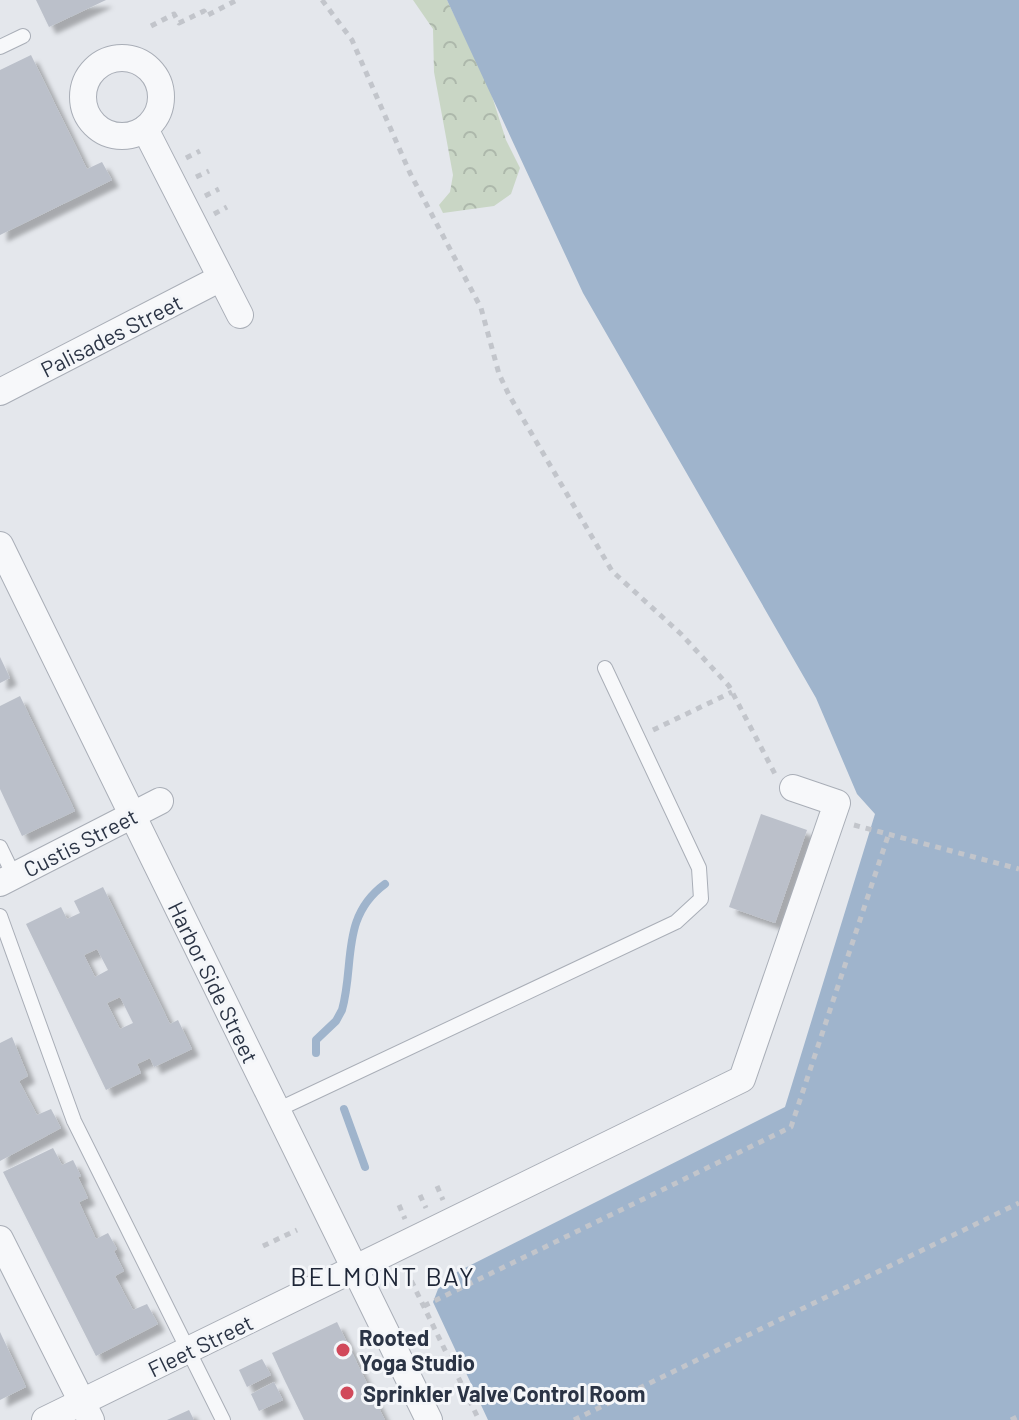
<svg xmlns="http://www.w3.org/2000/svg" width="1019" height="1420" font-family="Barlow,sans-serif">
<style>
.forest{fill:url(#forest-crowns)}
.water{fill:#9fb4cc}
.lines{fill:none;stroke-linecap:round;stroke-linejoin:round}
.stream{stroke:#9fb4cc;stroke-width:8}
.building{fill:#bbc0ca;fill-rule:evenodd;filter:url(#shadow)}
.lane-casing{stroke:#a9aeb7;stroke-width:16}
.street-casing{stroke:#a9aeb7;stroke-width:28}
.path{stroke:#c2c5cb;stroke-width:5;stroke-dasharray:6 6;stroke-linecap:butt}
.lane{stroke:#f7f8fa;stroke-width:14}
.street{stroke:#f7f8fa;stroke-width:26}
.poi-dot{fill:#d1495b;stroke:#f4f6f9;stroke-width:3}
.labels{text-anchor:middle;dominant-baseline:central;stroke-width:6;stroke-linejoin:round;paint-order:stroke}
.street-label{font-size:22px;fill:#2b3445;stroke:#f4f6f9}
.poi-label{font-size:22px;font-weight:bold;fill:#2b3445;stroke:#f4f6f9;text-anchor:start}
.quarter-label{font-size:26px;letter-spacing:2px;fill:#1d2536;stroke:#f4f6f9}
</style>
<defs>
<pattern id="forest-crowns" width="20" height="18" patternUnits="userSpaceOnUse" patternTransform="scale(2)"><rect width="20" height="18" fill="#c9d6c5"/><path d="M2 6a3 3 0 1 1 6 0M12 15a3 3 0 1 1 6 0" fill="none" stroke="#adb8ab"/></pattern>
<filter id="shadow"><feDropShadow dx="7" dy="7" stdDeviation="2" flood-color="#0004"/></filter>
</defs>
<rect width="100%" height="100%" fill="#e4e7ec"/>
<polygon class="forest" points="413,0 447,0 490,90 506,140 520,168 511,194 494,206 443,213 439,205 450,192 453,175 434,72 433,29"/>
<polygon class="water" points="447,0 1019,0 1019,1420 488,1420 433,1302 438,1289 451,1275 785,1107 875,814 857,794 816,698 583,293"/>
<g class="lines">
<g class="stream">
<path d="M316,1053V1040L336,1021L342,1010C355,964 340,917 385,884"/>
<polyline points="344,1109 365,1167"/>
</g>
</g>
<g class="building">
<polygon points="36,0 106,0 49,27"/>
<polygon points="31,55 87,169 102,162 112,180 0,235 0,70"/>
<polygon points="0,657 10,678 0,683"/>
<polygon points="20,696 75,811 22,836 0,789 0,706"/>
<polygon points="761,814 807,830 775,923 729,907"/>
<path d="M103,887L170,1024L178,1020L192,1049L154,1067L150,1058L137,1064L141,1073L106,1090L26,924L61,907L67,919L80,913L74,901ZM97,949L108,970L95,977L84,955ZM120,997L133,1023L120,1029L107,1003Z"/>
<polygon points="12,1037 28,1076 19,1081 27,1096 37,1115 51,1109 61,1128 0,1161 0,1043"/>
<polygon points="53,1148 62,1165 73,1160 81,1176 78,1177 88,1198 79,1202 96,1239 108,1233 117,1249 114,1251 124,1271 115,1276 133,1310 147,1304 158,1324 96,1356 3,1172"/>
<polygon points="337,1322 385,1420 304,1420 284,1379 272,1353"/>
<polygon points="0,1332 26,1387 0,1400"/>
<polygon points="262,1359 271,1375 247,1387 239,1370"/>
<polygon points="274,1382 283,1400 259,1411 251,1394"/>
<polygon points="189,1410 194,1420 167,1420"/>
</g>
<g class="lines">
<defs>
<g id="lane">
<polyline points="0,47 23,36"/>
<polyline points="0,847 14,876"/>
<polyline points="0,916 74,1121 223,1420"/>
<polyline points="277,1110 676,922 701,899 699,868 605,668"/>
</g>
<g id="street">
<circle cx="122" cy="97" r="39"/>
<polyline points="145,129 240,315"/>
<polyline points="0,392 221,278"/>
<polyline points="0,545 429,1420"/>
<polyline points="0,883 160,801"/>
<polyline points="0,1239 91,1420"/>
<polyline points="45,1420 742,1079 837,803 793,788"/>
</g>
</defs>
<use href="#lane" class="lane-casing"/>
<use href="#street" class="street-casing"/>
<g class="path">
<polyline points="322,0 352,40 410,173 481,308 499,374 509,395 612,571 681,634 729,686 775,774"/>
<polyline points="151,26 174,14 179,23 204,11 206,16 237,0"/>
<polyline points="186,158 200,151"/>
<polyline points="196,177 209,171"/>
<polyline points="205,196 219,189"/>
<polyline points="214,214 227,207"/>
<polyline points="653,730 732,692"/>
<polyline points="854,825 1019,869"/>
<polyline points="437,1186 443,1200"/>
<polyline points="420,1195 426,1208"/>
<polyline points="399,1205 405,1219"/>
<polyline points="263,1246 297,1230"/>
<polyline points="406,1270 479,1420"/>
<polyline points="424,1306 791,1127 888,836"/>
<polyline points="574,1420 1019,1203"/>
<polyline points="1011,1420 1019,1416"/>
</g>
<use href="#lane" class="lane"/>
<use href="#street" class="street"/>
</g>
<g class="poi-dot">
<circle cx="343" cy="1350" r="8"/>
<circle cx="347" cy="1393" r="8"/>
</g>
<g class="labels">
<g class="street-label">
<text transform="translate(111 335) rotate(-27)">Palisades Street</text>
<text transform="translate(80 842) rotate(-27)">Custis Street</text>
<text transform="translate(214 982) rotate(64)">Harbor Side Street</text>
<text transform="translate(200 1345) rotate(-26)">Fleet Street</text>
</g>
<g class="poi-label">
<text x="359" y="1337">Rooted<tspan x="359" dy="25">Yoga Studio</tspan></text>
<text x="363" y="1393">Sprinkler Valve Control Room</text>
</g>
<g class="quarter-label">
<text x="383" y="1275">BELMONT BAY</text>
</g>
</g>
</svg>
